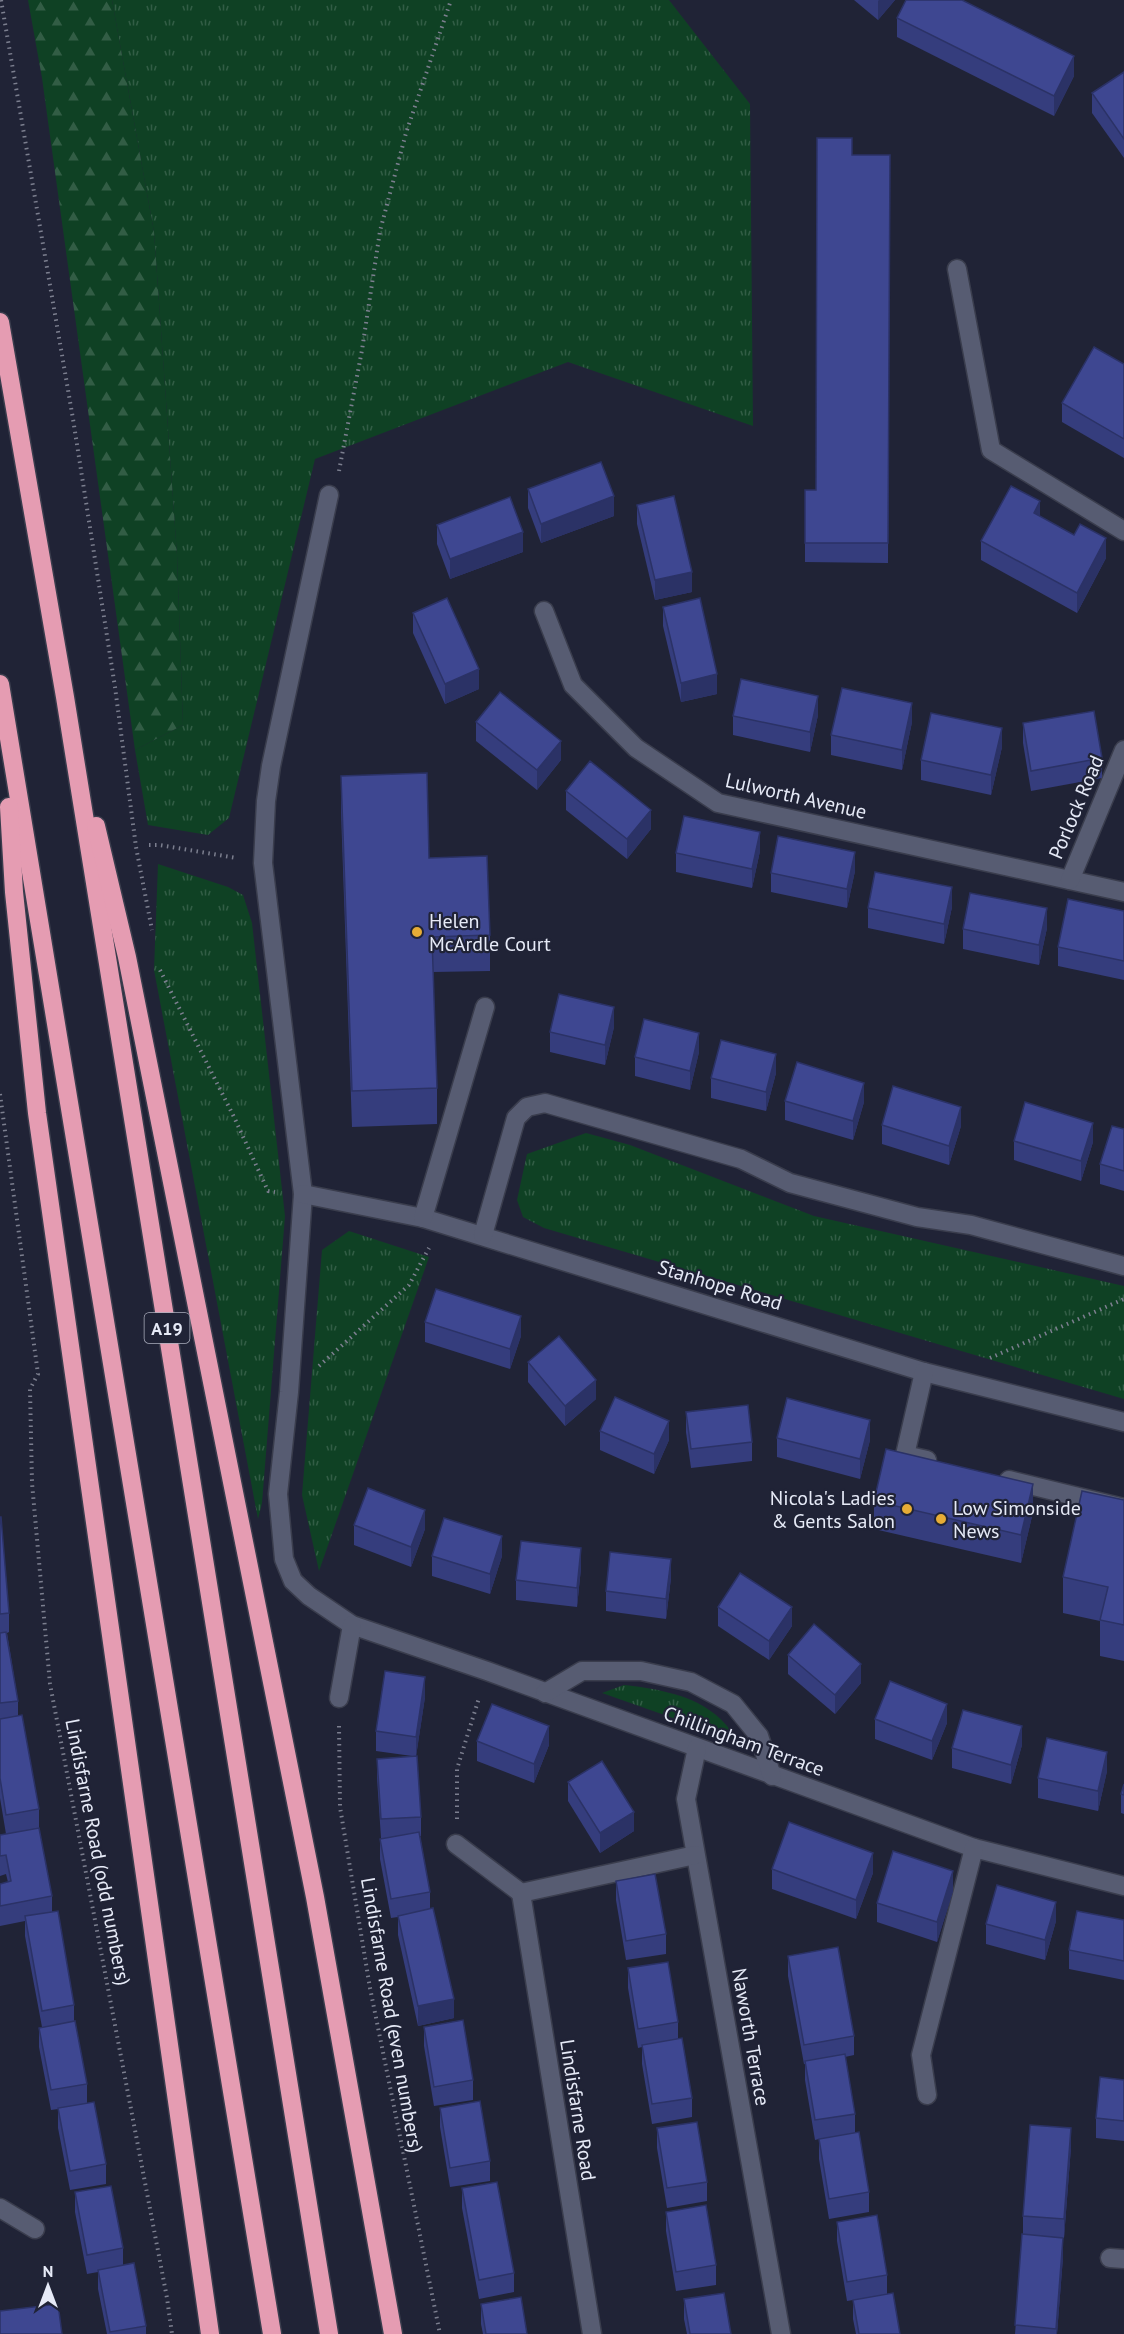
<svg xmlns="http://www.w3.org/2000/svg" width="1124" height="2334" font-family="'PT Sans',sans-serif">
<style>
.grass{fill:url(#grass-tufts)}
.forest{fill:url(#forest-firs)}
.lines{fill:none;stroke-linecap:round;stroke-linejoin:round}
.minor-casing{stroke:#3a3d4d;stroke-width:21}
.highway-casing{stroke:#3a3d4d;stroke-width:21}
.path{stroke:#7c7f8f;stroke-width:4;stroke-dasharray:1.5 4.5;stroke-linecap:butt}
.minor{stroke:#575c72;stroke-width:18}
.highway{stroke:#e59cb2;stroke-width:18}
.wall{fill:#353d7d}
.shaded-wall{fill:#2b3266}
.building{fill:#3e4791;stroke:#2b3266;stroke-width:1.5}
.poi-dot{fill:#e6ac36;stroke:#202336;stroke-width:2}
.labels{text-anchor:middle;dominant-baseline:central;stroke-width:4.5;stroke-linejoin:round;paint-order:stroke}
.shield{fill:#202336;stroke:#abaebd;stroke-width:1.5}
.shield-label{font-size:18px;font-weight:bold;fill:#e6eaf7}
.street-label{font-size:20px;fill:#e6eaf7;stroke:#202336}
.poi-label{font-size:20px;fill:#e6eaf7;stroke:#202336;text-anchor:start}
</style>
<defs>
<pattern id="grass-tufts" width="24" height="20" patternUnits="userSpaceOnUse" patternTransform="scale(1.5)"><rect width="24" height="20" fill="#0f4124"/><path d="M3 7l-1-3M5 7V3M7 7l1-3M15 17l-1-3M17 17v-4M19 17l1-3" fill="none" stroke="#325d45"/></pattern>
<pattern id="forest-firs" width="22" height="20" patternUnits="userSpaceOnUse" patternTransform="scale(1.5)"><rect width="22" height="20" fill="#0f4124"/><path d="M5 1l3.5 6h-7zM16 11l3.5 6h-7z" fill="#325d45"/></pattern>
</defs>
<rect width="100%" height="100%" fill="#202336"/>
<g class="grass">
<polygon points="112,0 669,0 750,104 753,426 568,362 315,459 229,818 208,835 148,825 135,750 183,725 177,555 154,232"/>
<polygon points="158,864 228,887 243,895 252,923 285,1216 262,1503 258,1519 154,970"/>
<polygon points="586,1133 630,1145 814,1216 1124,1286 1124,1399 544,1228 523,1217 517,1200 527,1154"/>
<polygon points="349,1231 429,1257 319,1571 302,1495 322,1250"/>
<path d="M624,1685C652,1688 689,1694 712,1712C723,1719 732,1733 741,1742L602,1693Z"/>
</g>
<polygon class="forest" points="28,0 112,0 154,232 177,555 183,725 135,750 42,78"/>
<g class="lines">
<defs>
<g id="minor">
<polyline points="957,269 991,450 1124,531"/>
<polyline points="329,495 271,766 266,801 263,863 303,1194 289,1392 278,1494 284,1559 293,1581 309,1596 352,1625 487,1671 974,1848 1124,1886"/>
<polyline points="544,611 573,685 636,748 718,803 1124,892"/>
<polyline points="1070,880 1124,750"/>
<polyline points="303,1194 423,1218 924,1372 1124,1422"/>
<polyline points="423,1218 485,1007"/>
<polyline points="483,1235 516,1118 527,1107 545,1103 741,1159 790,1183 917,1217 971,1225 1124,1266"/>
<polyline points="924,1372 905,1455 927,1460"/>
<polyline points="1009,1480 1124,1508"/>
<polyline points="545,1693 582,1671 641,1671 691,1682 733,1704 759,1736 772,1776"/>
<polyline points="339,1698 352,1625"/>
<polyline points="697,1748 686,1799 781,2334"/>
<polyline points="456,1844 521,1893"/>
<polyline points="927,2095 921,2055 974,1848"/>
<polyline points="0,2208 35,2229"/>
<polyline points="1110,2258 1124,2259"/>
<polyline points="592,2334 521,1893 695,1855"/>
</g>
<g id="highway">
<polyline points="0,322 65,697 329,2334"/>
<polyline points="0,684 272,2334"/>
<polyline points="9,807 14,892 37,1113 210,2334"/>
<polyline points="96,826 127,957 315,1897 393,2334"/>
</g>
</defs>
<use href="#minor" class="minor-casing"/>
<use href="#highway" class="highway-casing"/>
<g class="path">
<polyline points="1,0 73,419 115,687 136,847 152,930"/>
<polyline points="339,471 362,350 380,231 406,133 451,0"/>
<polyline points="149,845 160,845 236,858"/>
<polyline points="160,970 234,1117 268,1191 275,1192"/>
<polyline points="0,1094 38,1374 30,1389 32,1483 50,1684 167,2298 172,2334"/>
<polyline points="990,1358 1124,1299"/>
<polyline points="319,1366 409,1285 429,1248"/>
<polyline points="339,1726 340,1807 370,1988 440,2334"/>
<polyline points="457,1819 457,1769 479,1698"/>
</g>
<use href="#minor" class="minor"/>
<use href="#highway" class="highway"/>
</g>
<g class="wall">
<polygon points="854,0 895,0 878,20"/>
<polygon points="897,18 1074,76 1054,116 897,37"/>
<polygon points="1124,72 1124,158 1092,113 1092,93"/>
<polygon points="852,155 890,155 888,563 805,562 805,490 816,490"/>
<polygon points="1124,364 1124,458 1062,422 1062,403"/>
<polygon points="528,489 614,516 541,543 528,508"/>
<polygon points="637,505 692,592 655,600 637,524"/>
<polygon points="1040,516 1106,558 1077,613 981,560 981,541"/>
<polygon points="437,525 523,552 450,579 437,544"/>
<polygon points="663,607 717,694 681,702 663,626"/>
<polygon points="413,613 479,689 445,704 413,633"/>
<polygon points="818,715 810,752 733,735 733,716"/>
<polygon points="476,722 561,760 537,790 476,741"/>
<polygon points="912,722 902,770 831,755 831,735"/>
<polygon points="1023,723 1102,758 1102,778 1031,791 1023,743"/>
<polygon points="1002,747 991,795 921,780 921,760"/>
<polygon points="341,776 429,858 490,935 490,971 433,972 437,1088 437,1124 352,1127 341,812"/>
<polygon points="566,791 651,829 627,859 566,810"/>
<polygon points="760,851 752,888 676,872 676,853"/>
<polygon points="855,871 847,908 771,892 771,873"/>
<polygon points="952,907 944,944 868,928 868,908"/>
<polygon points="1124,911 1124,980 1058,966 1058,947"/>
<polygon points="1047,928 1039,965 963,949 963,929"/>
<polygon points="614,1027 605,1065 550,1052 550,1032"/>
<polygon points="699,1052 690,1090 635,1076 635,1057"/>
<polygon points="776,1073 766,1111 711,1098 711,1078"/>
<polygon points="785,1101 864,1102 853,1140 785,1120"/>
<polygon points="882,1125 961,1126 949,1165 882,1144"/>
<polygon points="1124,1129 1124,1191 1100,1184 1100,1164"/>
<polygon points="1014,1141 1093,1142 1081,1181 1014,1160"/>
<polygon points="425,1322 521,1336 510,1369 425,1342"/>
<polygon points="528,1362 596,1399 565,1426 528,1382"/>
<polygon points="686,1412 752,1442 752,1461 691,1468 686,1432"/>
<polygon points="600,1431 669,1440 654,1474 600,1450"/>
<polygon points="777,1438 870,1440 860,1479 777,1457"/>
<polygon points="1124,1500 1124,1661 1100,1656 1100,1621 1063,1613 1063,1577"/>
<polygon points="874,1501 1033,1512 1021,1563 874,1529"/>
<polygon points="0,1517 9,1613 9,1632 7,1633 18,1701 18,1716 39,1809 39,1828 52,1896 52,1912 74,2005 74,2021 87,2084 87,2103 106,2164 106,2184 70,2190 58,2128 58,2109 51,2110 39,2047 39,2028 42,2027 25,1936 25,1921 0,1926 0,1884 8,1882 6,1874 0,1876 0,1835 6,1834 0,1798"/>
<polygon points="354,1525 425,1529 411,1567 354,1545"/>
<polygon points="432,1556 502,1556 490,1594 432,1576"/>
<polygon points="581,1568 577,1607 516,1600 516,1580"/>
<polygon points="671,1578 666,1619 606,1611 606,1591"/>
<polygon points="718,1607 792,1626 769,1660 718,1626"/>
<polygon points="788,1655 861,1683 835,1714 788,1674"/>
<polygon points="425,1697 416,1756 421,1817 421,1836 420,1836 430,1892 430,1908 454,2018 418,2026 398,1935 398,1917 391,1918 380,1859 380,1839 387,1838 381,1838 377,1778 377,1759 412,1756 376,1751 376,1731"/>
<polygon points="875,1719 947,1723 932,1760 875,1739"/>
<polygon points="477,1741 549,1745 534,1783 477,1761"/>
<polygon points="1022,1745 1011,1784 952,1768 952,1748"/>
<polygon points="1107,1771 1098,1811 1038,1798 1038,1778"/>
<polygon points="568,1782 634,1831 600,1853 568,1801"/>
<polygon points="1121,1794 1124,1795 1124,1814 1121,1813"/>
<polygon points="772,1869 873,1873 856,1919 772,1889"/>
<polygon points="616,1881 666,1934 666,1954 626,1960 616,1900"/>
<polygon points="953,1891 937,1942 877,1922 877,1903"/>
<polygon points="1124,1920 1124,1980 1069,1969 1069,1950"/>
<polygon points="1056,1921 1045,1960 986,1944 986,1924"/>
<polygon points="788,1956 854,2036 854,2055 845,2057 855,2114 855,2133 869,2192 869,2212 829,2219 819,2159 819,2139 815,2140 805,2080 805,2064 804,2064 788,1976"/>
<polygon points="628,1968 678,2022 678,2038 692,2098 692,2117 652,2124 642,2064 642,2047 638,2048 628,1988"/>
<polygon points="424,2027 473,2080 473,2100 434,2106 424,2046"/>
<polygon points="1124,2080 1124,2141 1096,2138 1096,2118"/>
<polygon points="440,2108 490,2161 490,2181 450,2187 440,2127"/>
<polygon points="657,2128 707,2182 707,2201 667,2208 657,2148"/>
<polygon points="1071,2147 1064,2238 1063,2238 1063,2257 1057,2334 1015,2334 1023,2234 1023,2216"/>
<polygon points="462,2188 514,2273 514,2292 479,2299 462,2208"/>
<polygon points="75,2192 123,2248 123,2265 146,2326 146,2334 107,2334 98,2289 98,2272 87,2274 75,2212"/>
<polygon points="666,2212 716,2265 716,2285 676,2291 666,2231"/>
<polygon points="837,2222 887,2275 887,2294 900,2334 856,2334 853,2319 853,2300 847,2301 837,2241"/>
<polygon points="684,2299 731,2334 687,2334 684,2319"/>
<polygon points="481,2304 527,2334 483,2334 481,2324"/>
</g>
<g class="shaded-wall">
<polygon points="879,0 895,0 878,20 878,1"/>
<polygon points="1074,56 1074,76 1054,116 1054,96"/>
<polygon points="614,496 614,516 541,543 541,524"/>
<polygon points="1040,501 1040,521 1034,513"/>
<polygon points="523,532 523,552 450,579 450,559"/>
<polygon points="1106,538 1106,558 1077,613 1077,593"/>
<polygon points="692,572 692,592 655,600 655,580"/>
<polygon points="479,669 479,689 445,704 445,684"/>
<polygon points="717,674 717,694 681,702 681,683"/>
<polygon points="818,696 818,715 810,752 810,732"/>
<polygon points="912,703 912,722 902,770 902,750"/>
<polygon points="1002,728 1002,747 991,795 991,775"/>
<polygon points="561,741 561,760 537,790 537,770"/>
<polygon points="651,810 651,829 627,859 627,839"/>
<polygon points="760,832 760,851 752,888 752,869"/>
<polygon points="855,852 855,871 847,908 847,889"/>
<polygon points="952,887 952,907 944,944 944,924"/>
<polygon points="1047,908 1047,928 1039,965 1039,945"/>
<polygon points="614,1007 614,1027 605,1065 605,1045"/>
<polygon points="699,1033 699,1052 690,1090 690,1071"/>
<polygon points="776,1054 776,1073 766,1111 766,1092"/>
<polygon points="864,1083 864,1102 853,1140 853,1121"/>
<polygon points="961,1107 961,1126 949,1165 949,1146"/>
<polygon points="1093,1123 1093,1142 1081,1181 1081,1161"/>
<polygon points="521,1316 521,1336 510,1369 510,1349"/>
<polygon points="596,1380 596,1399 565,1426 565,1406"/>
<polygon points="870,1420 870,1440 860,1479 860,1459"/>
<polygon points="669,1421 669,1440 654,1474 654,1454"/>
<polygon points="1033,1484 1033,1512 1021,1563 1021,1535"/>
<polygon points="425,1510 425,1529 411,1567 411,1547"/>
<polygon points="502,1536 502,1556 490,1594 490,1574"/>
<polygon points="581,1548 581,1568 577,1607 577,1588"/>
<polygon points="671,1559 671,1578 666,1619 666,1599"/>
<polygon points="792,1607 792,1626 769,1660 769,1641"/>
<polygon points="861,1664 861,1683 835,1714 835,1695"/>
<polygon points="425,1677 425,1697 416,1757 416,1737"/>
<polygon points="947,1704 947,1723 932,1760 932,1741"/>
<polygon points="549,1726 549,1745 534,1783 534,1764"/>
<polygon points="1022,1726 1022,1745 1011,1784 1011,1765"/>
<polygon points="1107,1752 1107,1771 1098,1811 1098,1791"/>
<polygon points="634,1812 634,1831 600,1853 600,1833"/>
<polygon points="873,1853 873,1873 856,1919 856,1900"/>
<polygon points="953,1871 953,1891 937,1942 937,1922"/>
<polygon points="1056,1902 1056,1921 1045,1960 1045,1940"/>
<polygon points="454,1999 454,2018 418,2026 418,2006"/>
<polygon points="1071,2128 1071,2147 1064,2238 1064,2219"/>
<polygon points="1063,2238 1063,2257 1057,2334 1056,2334"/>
</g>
<g class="building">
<polygon points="906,0 962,0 1074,56 1054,96 897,18"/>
<polygon points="1124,72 1124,139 1092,93"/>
<polygon points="817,138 852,138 852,155 890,155 888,543 805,543 805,490 816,490"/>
<polygon points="1094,347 1124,364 1124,439 1062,403"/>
<polygon points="601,462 614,496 541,524 528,489"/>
<polygon points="1011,486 1040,501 1034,513 1074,535 1080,524 1106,538 1077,593 981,541"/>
<polygon points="674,496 692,572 655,580 637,505"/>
<polygon points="510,497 523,532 450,559 437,525"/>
<polygon points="447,598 479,669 445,684 413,613"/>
<polygon points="700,598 717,674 681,683 663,607"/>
<polygon points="741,679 818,696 810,732 733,716"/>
<polygon points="842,688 912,703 902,750 831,735"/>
<polygon points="500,692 561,741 537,770 476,722"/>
<polygon points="1094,711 1102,758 1031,771 1023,723"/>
<polygon points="931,713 1002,728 991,775 921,760"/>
<polygon points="590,761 651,810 627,839 566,791"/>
<polygon points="427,773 429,858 487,856 490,935 432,937 437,1088 352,1091 341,776"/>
<polygon points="684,816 760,832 752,869 676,853"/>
<polygon points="778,836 855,852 847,889 771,873"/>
<polygon points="875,872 952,887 944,924 868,908"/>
<polygon points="970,893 1047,908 1039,945 963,929"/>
<polygon points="1068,899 1124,911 1124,961 1058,947"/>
<polygon points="559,994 614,1007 605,1045 550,1032"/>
<polygon points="644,1019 699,1033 690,1071 635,1057"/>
<polygon points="721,1040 776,1054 766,1092 711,1078"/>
<polygon points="797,1062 864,1083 853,1121 785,1101"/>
<polygon points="893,1086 961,1107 949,1146 882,1125"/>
<polygon points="1025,1102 1093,1123 1081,1161 1014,1141"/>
<polygon points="1112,1126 1124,1129 1124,1171 1100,1164"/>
<polygon points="436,1289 521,1316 510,1349 425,1322"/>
<polygon points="559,1336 596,1380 565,1406 528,1362"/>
<polygon points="615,1397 669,1421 654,1454 600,1431"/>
<polygon points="787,1398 870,1420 860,1459 777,1438"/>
<polygon points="748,1405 752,1442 691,1449 686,1412"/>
<polygon points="886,1449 1033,1484 1021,1535 874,1501"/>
<polygon points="368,1488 425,1510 411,1547 354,1525"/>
<polygon points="1082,1491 1124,1500 1124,1625 1100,1620 1108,1587 1063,1577"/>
<polygon points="0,1517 1,1517 9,1613 0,1614"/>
<polygon points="444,1518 502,1536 490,1574 432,1556"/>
<polygon points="521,1541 581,1548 577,1588 516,1580"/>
<polygon points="610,1552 671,1559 666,1599 606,1591"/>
<polygon points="740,1573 792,1607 769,1641 718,1607"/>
<polygon points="814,1624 861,1664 835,1695 788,1655"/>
<polygon points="6,1632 18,1701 0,1703 0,1633"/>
<polygon points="385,1671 425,1677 416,1737 376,1731"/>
<polygon points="890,1681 947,1704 932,1741 875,1719"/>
<polygon points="492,1704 549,1726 534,1764 477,1741"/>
<polygon points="963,1710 1022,1726 1011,1765 952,1748"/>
<polygon points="22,1715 39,1809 6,1815 0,1778 0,1719"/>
<polygon points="1047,1738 1107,1752 1098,1791 1038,1778"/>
<polygon points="417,1756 421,1817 381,1819 377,1759"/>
<polygon points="602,1761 634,1812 600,1833 568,1782"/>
<polygon points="1124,1784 1124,1795 1121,1794"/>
<polygon points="789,1822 873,1853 856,1900 772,1869"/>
<polygon points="39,1828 52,1896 0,1906 0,1884 11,1881 6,1855 0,1856 0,1835"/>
<polygon points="419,1832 430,1892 391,1899 380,1839"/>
<polygon points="893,1851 953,1871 937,1922 877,1903"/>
<polygon points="655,1874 666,1934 626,1941 616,1881"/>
<polygon points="997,1885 1056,1902 1045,1940 986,1924"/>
<polygon points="433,1908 454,1999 418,2006 398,1916"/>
<polygon points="58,1911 74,2005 42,2011 25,1916"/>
<polygon points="1077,1911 1124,1920 1124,1961 1069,1950"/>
<polygon points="838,1947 854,2036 804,2045 788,1956"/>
<polygon points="668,1962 678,2022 638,2029 628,1968"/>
<polygon points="463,2020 473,2080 434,2087 424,2027"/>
<polygon points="75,2021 87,2084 51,2090 39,2028"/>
<polygon points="682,2038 692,2098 652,2104 642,2045"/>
<polygon points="845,2054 855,2114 815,2120 805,2061"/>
<polygon points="1100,2077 1124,2080 1124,2121 1096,2118"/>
<polygon points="480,2101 490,2161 450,2168 440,2108"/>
<polygon points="94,2102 106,2164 70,2171 58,2108"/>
<polygon points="697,2122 707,2182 667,2188 657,2128"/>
<polygon points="1030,2125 1071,2128 1064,2219 1023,2216"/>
<polygon points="859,2132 869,2192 829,2199 819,2139"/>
<polygon points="497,2182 514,2273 479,2280 462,2188"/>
<polygon points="111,2186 123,2248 87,2255 75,2192"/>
<polygon points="706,2205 716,2265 676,2272 666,2212"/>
<polygon points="877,2215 887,2275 847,2282 837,2222"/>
<polygon points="1022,2234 1063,2238 1056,2329 1015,2325"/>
<polygon points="134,2263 146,2326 110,2332 98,2270"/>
<polygon points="724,2293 731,2334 690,2334 684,2299"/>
<polygon points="893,2293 900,2334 859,2334 853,2300"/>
<polygon points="521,2297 527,2334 486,2334 481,2304"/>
<polygon points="58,2304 62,2334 0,2334 0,2311"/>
</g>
<g class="poi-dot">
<circle cx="417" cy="932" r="6"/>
<circle cx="907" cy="1509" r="6"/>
<circle cx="941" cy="1519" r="6"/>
</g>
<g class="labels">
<rect class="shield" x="144.5" y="1313" width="45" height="30" rx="4.5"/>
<g class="shield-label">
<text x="167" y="1328">A19</text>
</g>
<g class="street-label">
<text transform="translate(796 796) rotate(13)">Lulworth Avenue</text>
<text transform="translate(1076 807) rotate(-67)">Porlock Road</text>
<text transform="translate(720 1285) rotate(17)">Stanhope Road</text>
<text transform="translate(744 1741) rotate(20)">Chillingham Terrace</text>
<text transform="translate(98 1852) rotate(79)">Lindisfarne Road (odd numbers)</text>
<text transform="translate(392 2015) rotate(80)">Lindisfarne Road (even numbers)</text>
<text transform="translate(751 2037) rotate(80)">Naworth Terrace</text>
<text transform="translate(578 2110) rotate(81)">Lindisfarne Road</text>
</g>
<g class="poi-label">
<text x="429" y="921">Helen<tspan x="429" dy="23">McArdle Court</tspan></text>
<text x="895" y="1498" text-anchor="end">Nicola's Ladies<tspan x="895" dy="23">&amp; Gents Salon</tspan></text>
<text x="953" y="1508">Low Simonside<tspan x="953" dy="23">News</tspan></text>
</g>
</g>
<g transform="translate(48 2286)" stroke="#202336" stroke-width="4.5" paint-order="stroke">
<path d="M0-4.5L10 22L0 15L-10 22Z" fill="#e6eaf7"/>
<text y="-9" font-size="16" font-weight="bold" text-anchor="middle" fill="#e6eaf7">N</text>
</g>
</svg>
